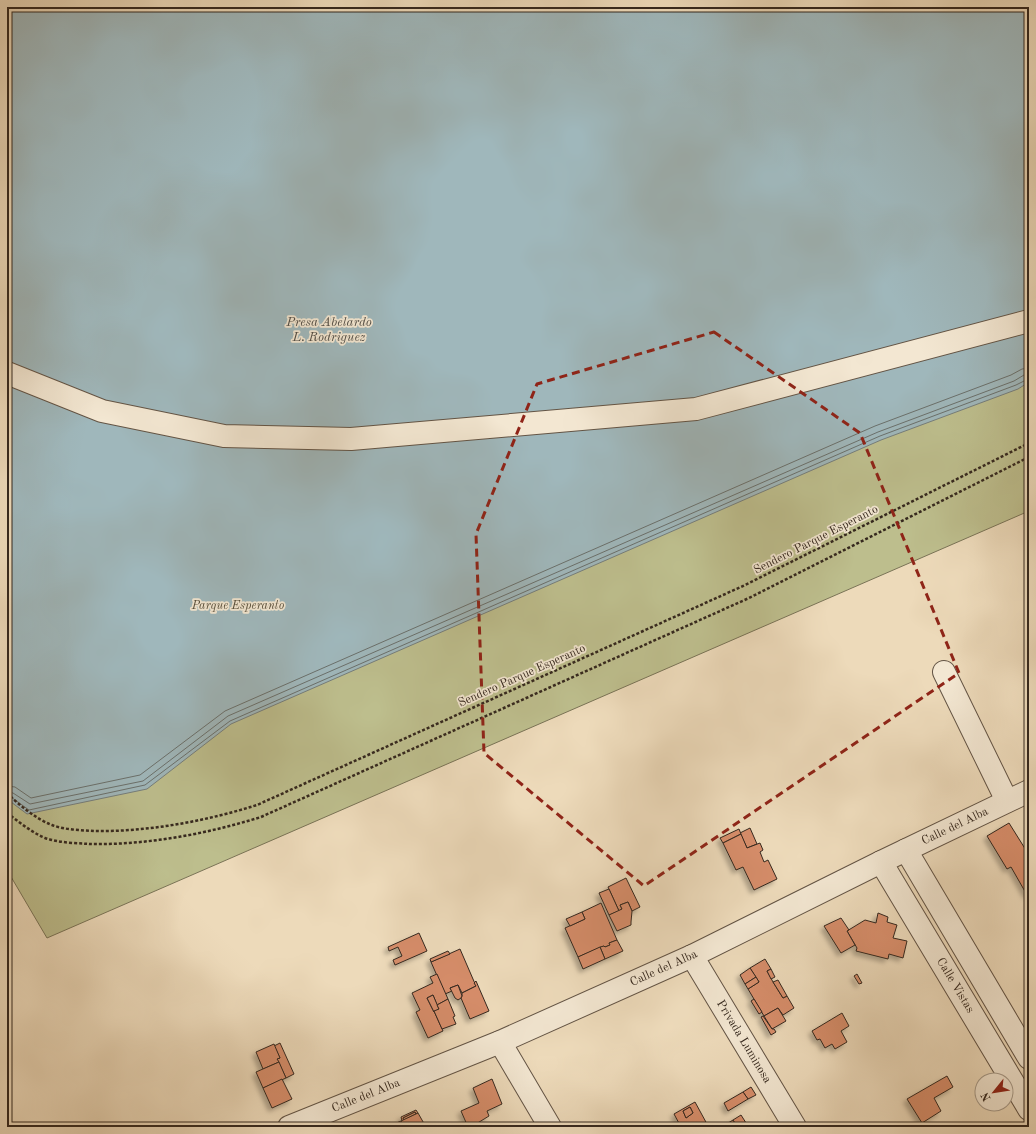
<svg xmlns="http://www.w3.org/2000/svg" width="1036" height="1134" font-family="'Old Standard TT',serif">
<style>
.green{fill:#bdbe8d;stroke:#797356}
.water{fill:#9fb7bb;stroke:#757e7c}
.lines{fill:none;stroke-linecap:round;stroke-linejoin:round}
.shore{stroke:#6a706c;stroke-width:1}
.building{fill:#d68d6b;stroke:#35281e;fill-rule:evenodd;filter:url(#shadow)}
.minor-casing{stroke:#635445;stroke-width:24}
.path{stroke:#35281e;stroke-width:2.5;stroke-dasharray:3 2;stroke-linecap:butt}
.minor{stroke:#f3e7d2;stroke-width:22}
.marked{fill:none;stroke:#8f2418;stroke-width:3;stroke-dasharray:8 5;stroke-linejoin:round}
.labels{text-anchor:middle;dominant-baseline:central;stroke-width:3.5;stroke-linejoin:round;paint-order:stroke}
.street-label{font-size:12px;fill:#35281e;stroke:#f3e7d2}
.park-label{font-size:12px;font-style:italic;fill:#574e3a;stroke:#f3e7d2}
.water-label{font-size:13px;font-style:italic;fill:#504c45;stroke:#f3e7d2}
</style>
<defs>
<filter id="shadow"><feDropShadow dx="-3.5" dy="3.5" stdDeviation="2" flood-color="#0004"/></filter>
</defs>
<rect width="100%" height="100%" fill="#eddaba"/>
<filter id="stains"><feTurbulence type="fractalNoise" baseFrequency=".005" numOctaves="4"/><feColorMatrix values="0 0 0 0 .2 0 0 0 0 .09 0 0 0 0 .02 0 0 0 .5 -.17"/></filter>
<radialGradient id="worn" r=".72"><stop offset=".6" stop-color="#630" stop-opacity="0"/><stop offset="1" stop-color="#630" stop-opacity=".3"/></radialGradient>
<polygon class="green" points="1029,279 1029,511 47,938 7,870 7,334"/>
<polygon class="water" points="7,7 1029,7 1029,382 1018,389 881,440 231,724 147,789 27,814 7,799"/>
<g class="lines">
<g class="shore">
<polyline points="7,786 15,787 31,798 140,775 225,711 875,426 1011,375 1022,369 1029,368"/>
<polyline points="7,792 13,793 30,804 143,781 228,716 878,432 1014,381 1024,375 1029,374"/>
<polyline points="7,797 11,797 29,810 145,785 230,721 880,436 1016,385 1026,380 1029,379"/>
</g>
</g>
<g class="building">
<polygon points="1009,823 1029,855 1029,894 1027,895 1011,867 1007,869 987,836"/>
<polygon points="750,828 757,844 747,848 740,833"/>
<polygon points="739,829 741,834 723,843 720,838"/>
<polygon points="741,834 747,848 760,843 763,850 760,852 764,862 768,860 777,879 754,890 743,867 736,870 723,843"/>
<polygon points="626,878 640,907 632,911 628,902 620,905 622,909 619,911 608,887"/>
<polygon points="609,889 619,911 609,915 599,893"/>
<polygon points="628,902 632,911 631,922 631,925 617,931 609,915 622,909 620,905"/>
<polygon points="601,903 617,940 609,943 610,945 605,947 604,946 578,957 565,928 585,919 582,912"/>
<polygon points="582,912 585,919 570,926 566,919"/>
<polygon points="878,913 888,917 887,922 897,925 893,938 907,941 903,958 889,954 888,959 856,951 857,948 847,931 865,920 876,923"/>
<polygon points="841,918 849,930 847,931 855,945 841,953 824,926"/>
<polygon points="419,933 427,951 395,965 393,960 402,956 398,947 389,951 388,947"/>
<polygon points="617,940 623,951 605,959 600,947 604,946 605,947 610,945 609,943"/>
<polygon points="600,947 605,959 583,969 578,957"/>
<polygon points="460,949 476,986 462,993 458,985 450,988 452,991 445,994 431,962"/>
<polygon points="448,951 450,954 431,962 430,959"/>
<polygon points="765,959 771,969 767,971 773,982 783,998 787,996 794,1008 783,1015 778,1008 764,1016 748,989 759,982 750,968"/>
<polygon points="750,968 756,977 745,984 740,975"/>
<polygon points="771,969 775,977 771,979 767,971"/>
<polygon points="437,974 448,999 437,1005 433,995 427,998 434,1012 434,1011 443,1031 428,1038 416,1012 420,1010 412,993 433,983 430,977"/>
<polygon points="857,974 862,983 859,984 854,976"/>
<polygon points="756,977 759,982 748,989 745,984"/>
<polygon points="778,980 787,996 783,998 773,982"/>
<polygon points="476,981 489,1011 470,1019 461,998 462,996 462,993 476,986 474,983"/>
<polygon points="458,985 462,996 461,998 458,1000 455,998 450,988"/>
<polygon points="433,995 439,1009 434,1012 427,998"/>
<polygon points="448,999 455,1016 453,1017 456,1024 442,1029 434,1011 439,1009 437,1005"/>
<polygon points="754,999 762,1012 759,1014 751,1001"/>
<polygon points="778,1008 786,1021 772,1029 764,1016"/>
<polygon points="842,1013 849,1026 841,1031 847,1042 835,1049 832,1044 825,1048 820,1039 817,1040 812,1031"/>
<polygon points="763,1016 772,1029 774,1029 776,1032 771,1035 761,1017"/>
<polygon points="280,1043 294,1074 286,1078 277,1059 280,1058 274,1046"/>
<polygon points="274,1044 280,1058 277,1059 279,1062 263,1069 256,1052"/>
<polygon points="279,1062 286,1078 263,1088 256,1072"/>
<polygon points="947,1076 953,1087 934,1098 941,1111 922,1123 907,1099"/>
<polygon points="282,1079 292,1099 272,1108 263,1088"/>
<polygon points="492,1079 502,1104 487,1111 489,1116 471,1127 468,1127 461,1111 479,1103 473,1088"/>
<polygon points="751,1087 756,1095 748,1099 743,1092"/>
<polygon points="743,1092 748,1099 728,1111 724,1103"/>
<path d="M695,1102L707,1124L701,1127H681L674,1114ZM690,1107L693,1113L686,1118L683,1111Z"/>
<polygon points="690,1107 693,1113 686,1118 683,1111"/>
<polygon points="416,1110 418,1113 416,1114 415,1112 403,1118 404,1120 402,1121 401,1117"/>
<polygon points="415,1112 416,1114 404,1120 403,1118"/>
<polygon points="418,1113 426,1127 404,1127 401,1121"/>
<polygon points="741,1115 748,1126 750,1124 752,1127 737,1127 733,1120"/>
<polygon points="733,1120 737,1127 726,1127 725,1125"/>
<polygon points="401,1121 404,1127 387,1127"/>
</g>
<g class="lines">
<defs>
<g id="minor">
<polyline points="7,373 102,411 224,436 351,439 696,409 1029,321"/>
<polyline points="944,672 1007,801"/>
<polyline points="906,850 1029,1058"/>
<path id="s1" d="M881,862L1029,1109"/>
<path id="s2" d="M692,956L795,1127"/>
<polyline points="500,1042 550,1127"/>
<path id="s3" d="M289,1127L500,1042L692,956L881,862L1029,791"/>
</g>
</defs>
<use href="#minor" class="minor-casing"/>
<g class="path">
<path d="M7,793C19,805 36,819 52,825C65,830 80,830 94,831C148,832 206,821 257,805L743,586L1029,443"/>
<path d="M7,813C19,822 31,832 45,838C59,843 76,843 90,844C148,845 206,834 261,817L749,598L1029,457"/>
</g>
<use href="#minor" class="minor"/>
</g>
<path class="marked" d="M714,332L860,433L959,673L644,886L484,753L476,534L537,384Z"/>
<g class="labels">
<g class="street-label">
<text transform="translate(816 540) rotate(-27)">Sendero Parque Esperanto</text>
<text transform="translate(522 676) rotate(-24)">Sendero Parque Esperanto</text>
<text stroke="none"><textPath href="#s3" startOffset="731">Calle del Alba</textPath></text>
<text stroke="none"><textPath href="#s3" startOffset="407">Calle del Alba</textPath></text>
<text stroke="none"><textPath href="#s1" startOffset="144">Calle Vistas</textPath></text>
<text stroke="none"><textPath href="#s2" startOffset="100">Privada Luminosa</textPath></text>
<text stroke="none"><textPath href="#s3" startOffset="83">Calle del Alba</textPath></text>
</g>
<g class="park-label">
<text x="238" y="606">Parque Esperanto</text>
</g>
<g class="water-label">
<text x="329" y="322">Presa Abelardo<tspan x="329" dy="15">L. Rodriguez</tspan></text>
</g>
</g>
<rect width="1036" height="1134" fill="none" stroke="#eddaba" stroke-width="24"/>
<rect x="8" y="8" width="1020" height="1118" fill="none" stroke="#35281e" stroke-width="2"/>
<rect x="12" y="12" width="1012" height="1110" fill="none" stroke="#35281e"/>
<g transform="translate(994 1092) rotate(240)"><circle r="19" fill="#f3e7d2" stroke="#a79b8a"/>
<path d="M0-3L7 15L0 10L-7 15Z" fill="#8f2418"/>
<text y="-6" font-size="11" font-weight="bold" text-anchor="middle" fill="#35281e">N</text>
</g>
<rect width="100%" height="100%" filter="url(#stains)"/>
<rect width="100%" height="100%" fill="url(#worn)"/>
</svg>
